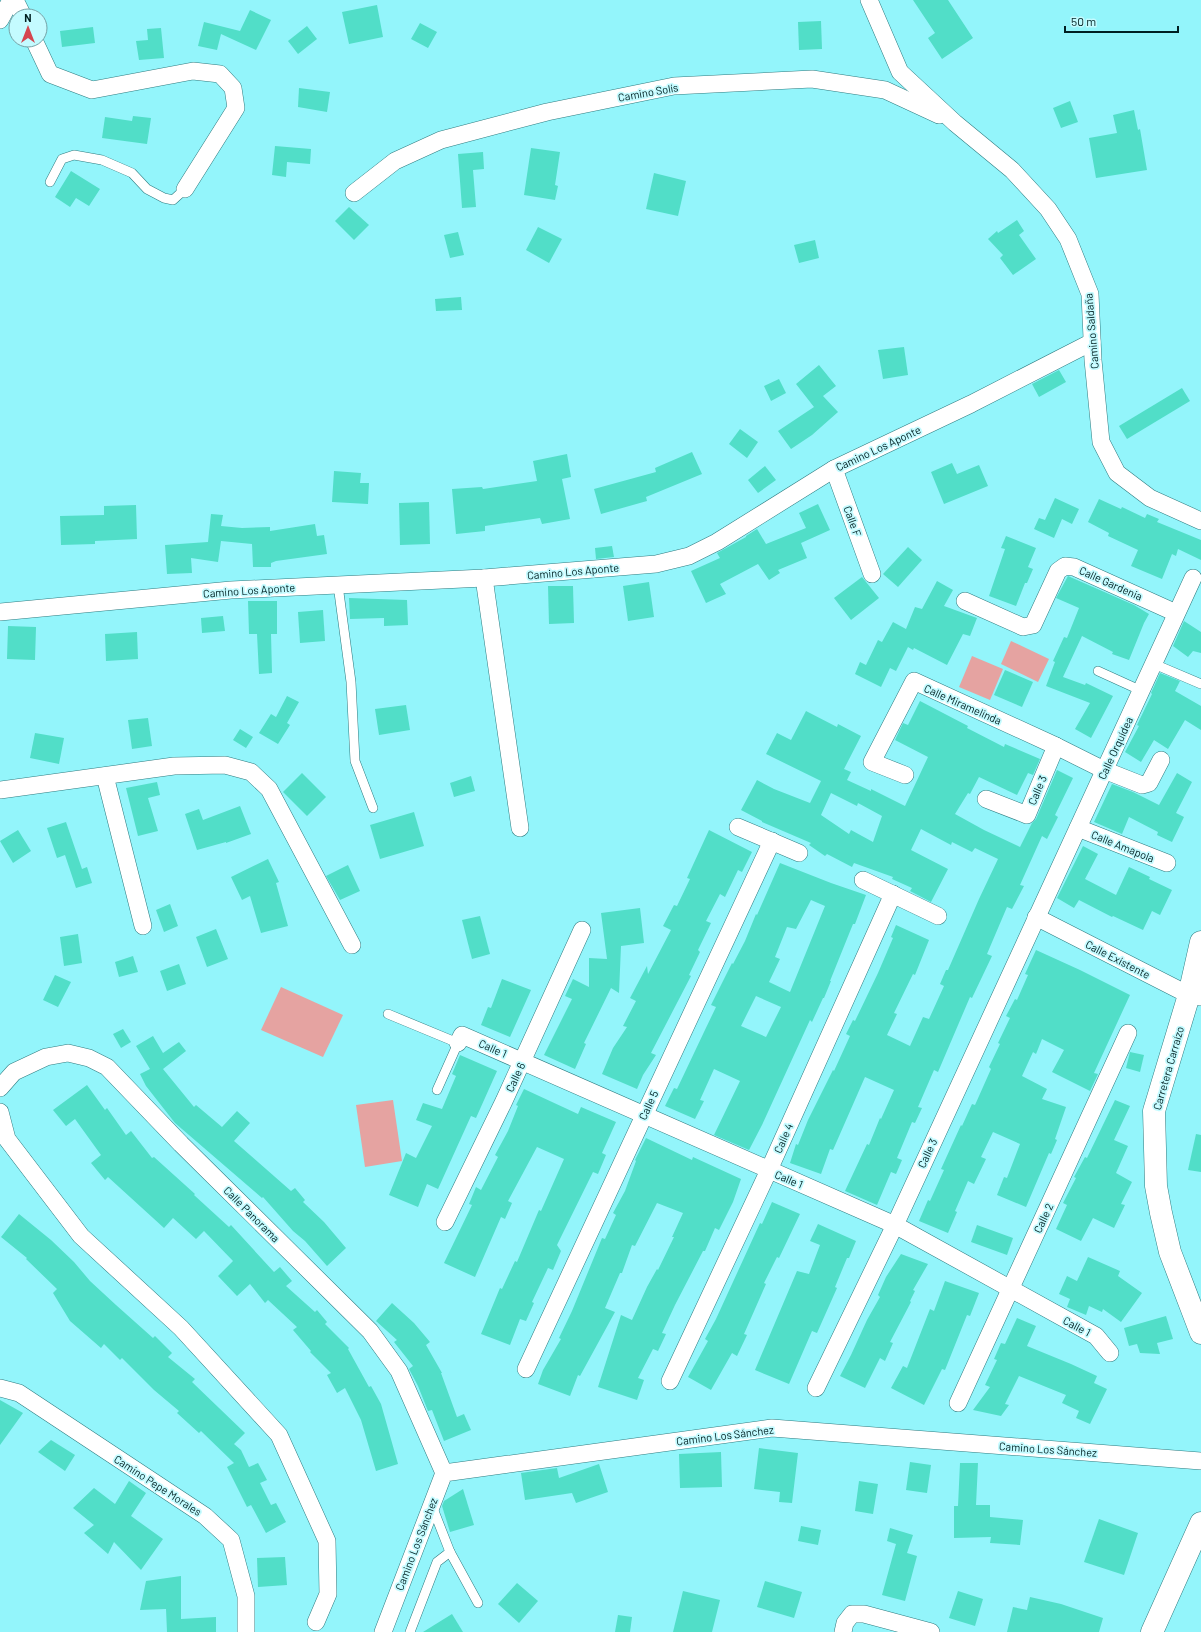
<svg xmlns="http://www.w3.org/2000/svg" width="1201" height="1632" font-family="Barlow,sans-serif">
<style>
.green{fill:#e5a3a1}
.building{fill:#51dec8;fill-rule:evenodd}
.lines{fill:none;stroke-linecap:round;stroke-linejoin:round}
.lane-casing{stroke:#2f7c80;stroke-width:10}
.street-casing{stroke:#2f7c80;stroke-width:18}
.secondary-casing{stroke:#2f7c80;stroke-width:23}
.lane{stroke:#fff;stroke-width:9}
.street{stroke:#fff;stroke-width:17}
.secondary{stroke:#fff;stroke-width:22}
.labels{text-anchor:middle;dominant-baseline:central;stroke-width:3.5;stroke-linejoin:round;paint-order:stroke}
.street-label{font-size:11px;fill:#002022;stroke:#c4fbff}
</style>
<rect width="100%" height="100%" fill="#93f5fb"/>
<g class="green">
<polygon points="1011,641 1049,659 1038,682 1001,664"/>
<polygon points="972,656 1003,669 990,700 959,687"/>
<polygon points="281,987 343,1015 323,1057 261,1030"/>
<polygon points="393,1100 402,1161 365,1167 356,1105"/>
</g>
<g class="building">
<polygon points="913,0 948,0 973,38 942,59 928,38 935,33"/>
<polygon points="377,5 383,37 349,44 342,12"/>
<polygon points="250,10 271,20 256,50 221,34 217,50 198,46 204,22 240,31"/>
<polygon points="821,21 822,49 799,50 798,22"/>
<polygon points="420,23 437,32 428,48 411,39"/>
<polygon points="307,26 317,39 298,54 288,41"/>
<polygon points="93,27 95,43 62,47 60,31"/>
<polygon points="161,28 164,58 139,60 136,41 148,40 147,29"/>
<polygon points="299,88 330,92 327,112 298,107"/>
<polygon points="1070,101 1078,122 1061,128 1053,108"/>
<polygon points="1134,110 1138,130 1140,129 1147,170 1096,178 1089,138 1117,133 1113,115"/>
<polygon points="133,116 151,118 147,144 102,138 105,117 132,121"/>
<polygon points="275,146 311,149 310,164 287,162 286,177 272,175"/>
<polygon points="531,148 560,152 555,185 558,186 555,200 524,195"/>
<polygon points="483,152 484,169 473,170 476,207 462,208 458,154"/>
<polygon points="71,171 100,189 89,206 76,198 70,207 55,197"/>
<polygon points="654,173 686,181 678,216 646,209"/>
<polygon points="349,207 369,225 354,240 335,221"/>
<polygon points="1017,220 1024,231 1019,235 1036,259 1013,275 1000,258 1003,255 988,239 997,231 998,233"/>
<polygon points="538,227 562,239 549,263 526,250"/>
<polygon points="458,232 464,255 450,258 444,235"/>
<polygon points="815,240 819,258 799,263 794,245"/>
<polygon points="461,297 462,310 436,311 435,299"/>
<polygon points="904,347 908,375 883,379 878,350"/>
<polygon points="819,365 836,386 823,396 838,412 812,435 791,449 778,431 814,407 796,384"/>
<polygon points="1059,370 1066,382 1039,397 1032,384"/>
<polygon points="779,379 786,393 771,401 764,386"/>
<polygon points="1182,388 1190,401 1127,439 1119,426"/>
<polygon points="740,429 758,442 747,458 729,444"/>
<polygon points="692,452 702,474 646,497 647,501 601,514 594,489 656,472 655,468"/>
<polygon points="567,454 571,477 562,479 570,519 542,524 540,518 485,526 485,531 456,534 452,489 482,487 483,489 537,481 533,461"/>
<polygon points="952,463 957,474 979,465 988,486 944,504 931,472"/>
<polygon points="765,466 776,480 758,493 748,480"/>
<polygon points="334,471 361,473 360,483 369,483 368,504 332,502"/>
<polygon points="1055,498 1079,509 1072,524 1062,519 1054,538 1034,529 1039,518 1045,520"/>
<polygon points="1099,499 1121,509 1122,507 1145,518 1147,514 1159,519 1157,522 1201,540 1201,560 1178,549 1176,556 1172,554 1162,579 1131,566 1138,550 1108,536 1109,533 1088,522"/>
<polygon points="429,502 430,544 400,545 399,503"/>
<polygon points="818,504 830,530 801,543 807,558 778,570 780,573 769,580 758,564 720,584 726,594 706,603 691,571 720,558 717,553 746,537 746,536 757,529 766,544 806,528 799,513"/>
<polygon points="136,505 137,539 95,541 95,544 61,545 60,516 104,515 104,506"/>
<polygon points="211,514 223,515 221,526 242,528 270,527 270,531 315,524 317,536 324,535 327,554 276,561 271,563 271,567 253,567 252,544 221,541 218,562 191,558 192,573 167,574 165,545 208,542"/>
<polygon points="1006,536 1036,548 1028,567 1033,569 1027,583 1025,583 1016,606 989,596 1005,549 1001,548"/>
<polygon points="612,546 614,557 596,559 595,548"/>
<polygon points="908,547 922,560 898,587 883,574"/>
<polygon points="1068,576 1134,605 1149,614 1144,623 1129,660 1112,654 1113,652 1082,636 1063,677 1085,685 1086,683 1113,696 1091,738 1075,729 1090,703 1046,686 1055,662 1053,661 1064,637 1067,638 1079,608 1056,598"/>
<polygon points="862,577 879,598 851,620 834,598"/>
<polygon points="937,581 953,590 944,606 977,618 970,636 963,634 947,665 914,648 913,650 908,647 896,671 890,668 881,687 855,674 860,662 866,665 878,640 882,642 893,622 906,629 915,607 922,609"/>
<polygon points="649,582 654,617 628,621 623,586"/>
<polygon points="548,586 573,586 574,623 549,624"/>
<polygon points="349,598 407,600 408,625 384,626 384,618 350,619"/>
<polygon points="248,601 277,601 277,634 271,634 272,673 259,674 257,634 249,634"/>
<polygon points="323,610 325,641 300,643 298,612"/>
<polygon points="223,616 225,631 202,633 201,618"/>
<polygon points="1184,621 1201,632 1201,653 1193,651 1188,657 1173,646"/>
<polygon points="8,626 36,627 35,660 7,659"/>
<polygon points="137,632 138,659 106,661 105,634"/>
<polygon points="1005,670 1033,682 1022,707 994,695"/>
<polygon points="1160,673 1180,681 1175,691 1201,706 1201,730 1185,720 1168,749 1154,740 1141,762 1125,752 1139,726 1137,725 1152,694 1151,693"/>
<polygon points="287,696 299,702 287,723 290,725 278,744 259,733 271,714 276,717"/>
<path d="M920,701L968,726L967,728L1004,747L1005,744L1040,759L1033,775L1028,773L1017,795L979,777L970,794L968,793L955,814L984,830L1020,847L1032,823L1036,819L1057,770L1073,778L1055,815L1058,817L1047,839L1042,836L1020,885L1024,886L1012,909L1007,907L987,954L992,956L972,998L970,997L938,1072L934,1070L918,1107L922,1108L915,1123L912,1122L897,1158L902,1160L896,1174L891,1172L877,1205L845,1191L867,1144L869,1145L880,1118L881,1119L894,1090L865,1077L833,1150L830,1149L821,1174L790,1163L796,1144L798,1145L808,1120L833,1070L834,1071L850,1036L846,1034L853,1020L855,1021L878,973L893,938L891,937L896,925L929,940L915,975L913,974L894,1013L897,1014L887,1035L910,1046L923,1017L929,1019L944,986L940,984L946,970H948L979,899L998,859L975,848L972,852L952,842L951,845L921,829L911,850L948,869L931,902L910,891L912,888L892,879L893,877L854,863L852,867L827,854L825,856L809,845L811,843L762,822V821L741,810L757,780L774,789L810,803L821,781L766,754L777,733L791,740L806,711L837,727L838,724L861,736L844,769L851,772L847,780L871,791V789L905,806L928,757L895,740L903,723L908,725ZM831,793L857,806L858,803L882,816L873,842L851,830L849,834L821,815Z"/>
<polygon points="406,705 410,730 379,735 375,709"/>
<polygon points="148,718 152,746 132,749 128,720"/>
<polygon points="240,729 253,737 246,748 233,740"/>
<polygon points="35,733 64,738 59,764 30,758"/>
<polygon points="302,773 326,797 307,816 283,792"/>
<polygon points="1177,773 1192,782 1176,813 1184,817 1172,842 1157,835 1158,832 1129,817 1122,834 1094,822 1112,784 1133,792 1159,805"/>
<polygon points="471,776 475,791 454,797 450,783"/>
<polygon points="157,782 160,795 148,798 158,831 138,836 126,788"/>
<polygon points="240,806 251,834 226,843 226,842 197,850 185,814 199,809 203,820"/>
<polygon points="414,812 424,846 380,859 370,825"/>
<polygon points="66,822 82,869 87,867 92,883 76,888 65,855 57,858 47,828"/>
<polygon points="18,830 31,851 13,863 0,841"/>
<polygon points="709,830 752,852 742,872 738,870 725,897 720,894 706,921 711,923 698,950 700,952 689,975 691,976 651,1053 656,1055 643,1075 637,1089 602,1074 613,1048 627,1027 623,1026 636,1001 630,998 647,966 648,974 671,930 663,926 674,905 677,906 690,879 687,878"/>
<polygon points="1083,846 1098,854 1085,879 1116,895 1129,867 1150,877 1149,879 1172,890 1160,915 1152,911 1143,930 1113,916 1112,917 1079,900 1074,908 1057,898"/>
<polygon points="268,859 279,882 276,883 288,926 261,933 250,896 242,900 231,877"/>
<path d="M780,863L831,883L866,895L855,924H853L830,981H831L824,998H823L812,1022L810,1020L762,1125L749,1150L714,1135L740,1081L714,1069L700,1100L704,1101L695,1119L665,1106L674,1088L677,1089L704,1032L716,1007L711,1005L732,963L733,964L745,941L756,914L757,915ZM811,900L825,906L790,992L769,982L780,959L775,957L787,927L796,929ZM756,996L781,1007L766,1037L741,1026Z"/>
<polygon points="348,865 360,891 340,900 326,876"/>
<polygon points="170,904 178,926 164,932 156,910"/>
<polygon points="640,908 644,943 621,946 619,993 611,988 584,1043 586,1044 575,1069 544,1055 572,999 565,996 573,979 589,987 589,958 607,959 601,913"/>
<polygon points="480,916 490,954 472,959 462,920"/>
<polygon points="216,929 228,959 207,967 196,937"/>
<polygon points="78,934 82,963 64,966 60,937"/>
<polygon points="1036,950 1080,970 1130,995 1094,1073 1098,1074 1090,1091 1052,1072 1064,1050 1042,1039 1036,1054 1033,1052 1022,1076 1047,1089 1042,1099 1066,1107 1055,1139 1057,1140 1051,1154 1049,1153 1026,1207 997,1195 1004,1177 1007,1178 1020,1144 993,1132 981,1157 986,1159 974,1184 968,1181 955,1211 957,1212 948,1233 919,1221 928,1200 930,1201 944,1170 941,1169 961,1125 962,1126 972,1104 975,1105 991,1069 989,1067 1000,1044 998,1043 1010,1018 1006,1016 1015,999 1017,1000 1028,975 1025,974"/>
<polygon points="133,956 138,972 119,977 115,962"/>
<polygon points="179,964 186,984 167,991 160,971"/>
<polygon points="55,975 71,982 58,1007 43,1000"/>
<polygon points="502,979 531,990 510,1037 481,1025 488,1007 491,1008"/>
<polygon points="123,1029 131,1042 121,1048 113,1034"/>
<polygon points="153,1036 163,1053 179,1042 186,1051 163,1069 194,1107 196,1105 222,1127 237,1111 250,1123 234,1141 291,1191 295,1188 305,1200 303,1202 324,1222 346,1248 327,1266 305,1241 293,1231 263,1197 262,1198 175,1123 146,1086 140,1074 150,1069 136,1046"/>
<polygon points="1130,1052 1144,1055 1140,1072 1126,1068"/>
<polygon points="460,1055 497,1071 476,1118 471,1116 438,1189 427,1184 418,1207 389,1195 406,1153 416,1158 432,1126 416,1120 423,1103 442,1109 456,1076 452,1074"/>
<polygon points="87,1085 105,1110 107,1108 126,1135 131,1131 152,1158 154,1157 195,1194 194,1195 229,1227 231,1225 274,1272 280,1267 292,1281 286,1286 315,1312 317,1310 327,1322 325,1324 349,1348 348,1349 369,1387 371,1386 381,1404 398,1464 376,1471 361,1420 345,1388 337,1393 327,1375 331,1373 310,1352 311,1351 293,1330 297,1327 268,1300 265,1303 250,1284 237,1296 218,1276 233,1261 204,1231 196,1239 173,1218 164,1228 108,1177 105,1180 91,1163 101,1155 75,1119 66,1126 53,1110"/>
<polygon points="524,1089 578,1114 581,1107 616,1122 602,1153 606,1155 598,1174 593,1172 557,1245 561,1251 553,1270 548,1268 532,1302 534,1303 526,1321 520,1319 510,1345 481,1334 500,1288 502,1289 515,1261 517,1262 539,1210 541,1211 564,1159 537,1147 508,1201 512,1203 505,1219 501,1217 475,1277 444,1263 472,1205 469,1204 476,1187 481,1190 498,1157 495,1155 508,1131 518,1106 516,1105"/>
<polygon points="1115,1100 1130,1106 1114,1140 1128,1146 1116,1173 1132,1182 1121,1204 1125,1205 1114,1228 1093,1218 1081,1241 1056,1229 1067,1205 1063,1203 1076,1178 1074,1177 1085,1157 1087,1158"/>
<polygon points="1196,1134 1201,1135 1201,1172 1188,1170"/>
<polygon points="646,1138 692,1160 693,1157 741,1179 733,1202 719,1230 715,1228 705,1251 703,1251 675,1305 662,1333 666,1334 658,1351 653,1349 638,1378 644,1380 637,1400 598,1387 621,1315 632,1320 647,1287 657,1269 658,1270 674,1237 672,1237 683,1213 657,1203 635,1246 632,1245 622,1273 620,1273 605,1308 615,1312 580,1376 578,1375 570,1396 538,1384 543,1370 561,1339 559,1338 572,1311 602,1238 605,1239 616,1215 613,1213 625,1191 636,1161 635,1160"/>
<polygon points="772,1202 800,1214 779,1258 777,1257 764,1283 766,1284 744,1334 747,1335 737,1356 732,1353 711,1390 688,1377 708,1341 705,1339 716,1319 760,1223 762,1224"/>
<polygon points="19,1214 51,1240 74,1262 90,1281 116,1305 153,1338 155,1336 172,1353 168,1357 195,1379 192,1382 245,1433 234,1444 241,1450 249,1467 258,1463 267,1480 260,1483 271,1505 276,1503 286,1522 266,1533 251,1505 247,1507 227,1467 234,1463 201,1431 199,1433 177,1413 179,1411 154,1390 122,1358 120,1360 104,1344 101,1348 70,1321 53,1293 57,1289 26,1259 27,1258 1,1237"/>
<polygon points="818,1224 856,1241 849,1258 847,1258 835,1287 837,1288 817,1333 812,1331 789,1384 755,1370 797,1271 809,1274 820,1245 810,1241"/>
<polygon points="977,1225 1013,1238 1007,1255 971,1242"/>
<polygon points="901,1254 928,1264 913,1290 915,1291 910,1301 911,1302 890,1342 893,1343 885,1361 880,1358 865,1388 840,1376 851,1355 867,1320 880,1297 878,1295 886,1277"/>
<polygon points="1088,1257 1120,1271 1118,1276 1142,1293 1121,1322 1103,1309 1102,1312 1089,1306 1086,1315 1067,1307 1070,1299 1059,1294 1067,1276 1077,1281"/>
<polygon points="945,1281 979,1293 970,1316 967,1315 945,1370 942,1369 924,1405 891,1388 903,1366 907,1368 930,1309 934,1311"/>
<polygon points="392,1303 414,1323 430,1342 426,1345 442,1373 441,1373 457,1417 464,1414 471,1430 444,1441 432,1410 428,1411 418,1386 409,1369 413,1366 394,1342 397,1340 376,1321"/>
<polygon points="1166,1316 1173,1339 1157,1343 1160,1354 1140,1353 1137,1344 1129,1346 1124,1328"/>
<polygon points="1017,1318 1036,1326 1027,1346 1071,1364 1097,1376 1094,1383 1107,1389 1090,1424 1076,1418 1079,1411 1062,1403 1066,1395 1019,1376 1005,1404 1009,1405 1001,1416 973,1410 990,1387 985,1385 997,1360 994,1359 1001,1343 1005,1344"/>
<polygon points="0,1400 23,1413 0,1445"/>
<polygon points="51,1440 75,1455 65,1471 38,1452"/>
<polygon points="759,1448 798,1453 792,1503 779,1502 780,1492 754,1489"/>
<polygon points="721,1452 722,1487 680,1488 679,1454"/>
<polygon points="910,1462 931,1465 927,1493 906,1490"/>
<polygon points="960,1463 978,1463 976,1505 990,1505 990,1517 1023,1520 1020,1545 990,1543 991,1537 954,1538 954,1506 958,1506"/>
<polygon points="599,1464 608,1492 576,1503 572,1493 525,1500 521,1473 557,1468 559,1478"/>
<polygon points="129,1481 146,1493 131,1516 163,1539 141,1570 114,1542 108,1554 84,1533 94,1525 73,1508 94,1488 115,1504"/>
<polygon points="859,1481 878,1484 873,1514 855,1511"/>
<polygon points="463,1489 474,1525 450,1532 442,1506 444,1501"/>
<polygon points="1099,1519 1138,1533 1124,1575 1084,1562"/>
<polygon points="801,1526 821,1530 818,1545 798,1541"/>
<polygon points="890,1528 913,1535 907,1553 917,1556 905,1601 882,1595 896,1544 887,1541"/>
<polygon points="285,1557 287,1585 258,1587 257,1558"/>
<polygon points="181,1576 181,1619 216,1617 216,1632 167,1632 166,1609 140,1610 146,1581"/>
<polygon points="765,1581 802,1592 794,1618 757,1607"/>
<polygon points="517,1583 538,1601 519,1623 498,1604"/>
<polygon points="683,1591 720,1600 712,1632 673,1632"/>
<polygon points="958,1591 983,1599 975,1626 949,1618"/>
<polygon points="1030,1597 1061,1604 1103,1618 1099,1632 1007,1632 1013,1607 1027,1610"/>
<polygon points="452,1614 463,1632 423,1632"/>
<polygon points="618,1615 632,1617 630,1632 615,1632"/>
</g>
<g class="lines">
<defs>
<g id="lane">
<polyline points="50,182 62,159 74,155 102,160 132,173 147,189 164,198 173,200 185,189"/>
<polyline points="338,585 351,682 355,761 373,808"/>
<polyline points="1154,664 1201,684"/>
<polyline points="1098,671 1142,691"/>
<polyline points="388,1014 458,1043 437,1090"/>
<polyline points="432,1506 450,1552"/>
<polyline points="410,1632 437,1562 450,1552 478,1603"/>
</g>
<g id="street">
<polyline points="15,0 23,16"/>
<polyline points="869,0 900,72 955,123 1012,170 1048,209 1068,239 1090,294 1093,360 1101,442 1117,473 1150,498 1201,521"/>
<polyline points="0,20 11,0"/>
<polyline points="34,40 50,74 92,90 193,71 220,74 233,88 236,108 185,189"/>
<polyline points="354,193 395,161 441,140 547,112 674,86 812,79 885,90 939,115"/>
<polyline points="834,469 872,574"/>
<polyline points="484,578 520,828"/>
<polyline points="965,601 1023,627 1033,625 1058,571 1065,566 1074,567 1176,613"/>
<polyline points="0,612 231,590 484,578 656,564 689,556 717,542 834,469 971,404 1092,342"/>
<polyline points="905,775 872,762 914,681 1056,746 1104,770 1142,785 1149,783 1161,760"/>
<polyline points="105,776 143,926"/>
<polyline points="0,790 174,766 225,765 251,772 269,789 352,945"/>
<polyline points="986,799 1027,815 1056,746"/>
<polyline points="738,827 799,853"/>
<polyline points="1078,828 1167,863"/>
<polyline points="863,880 938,916"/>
<polyline points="1036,917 1189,995 1201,997"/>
<polyline points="458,1043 462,1035 895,1225 1096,1336 1110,1353"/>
<polyline points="0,1088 14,1072 46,1057 68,1053 89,1058 107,1067 181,1144 370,1331 399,1371 444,1473"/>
<polyline points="0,1112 7,1139 81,1236 181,1328 279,1435 327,1541 328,1594 316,1622"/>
<polyline points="445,1222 504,1101 582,930"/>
<polyline points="526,1369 772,841"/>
<polyline points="670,1381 769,1170 893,894"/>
<polyline points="0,1388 19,1393 205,1516 231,1540 246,1596 246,1632"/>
<polyline points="816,1388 895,1225 1193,578"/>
<polyline points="958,1403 1128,1033"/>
<polyline points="383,1632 444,1473 772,1428 1201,1461"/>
<polyline points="843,1632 845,1623 852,1614 864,1614 931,1632"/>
</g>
<g id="secondary">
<polyline points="1201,942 1189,995 1154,1111 1156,1186 1161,1213 1170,1252 1201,1333"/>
<polyline points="1152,1632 1201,1523"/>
</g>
</defs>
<use href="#lane" class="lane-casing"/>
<use href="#street" class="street-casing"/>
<use href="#secondary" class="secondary-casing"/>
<use href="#lane" class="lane"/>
<use href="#street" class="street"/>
<use href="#secondary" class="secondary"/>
</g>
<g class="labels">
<g class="street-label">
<text transform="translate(648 92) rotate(-10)">Camino Solís</text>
<text transform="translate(1091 331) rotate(-95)">Camino Saldaña</text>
<text transform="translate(878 448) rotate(-25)">Camino Los Aponte</text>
<text transform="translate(853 521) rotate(70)">Calle F</text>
<text transform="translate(573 571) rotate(-5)">Camino Los Aponte</text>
<text transform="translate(1111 583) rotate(24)">Calle Gardenia</text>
<text transform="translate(249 590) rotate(-4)">Camino Los Aponte</text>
<text transform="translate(963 704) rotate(24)">Calle Miramelinda</text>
<text transform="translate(1115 748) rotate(-65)">Calle Orquídea</text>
<text transform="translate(1037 790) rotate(-67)">Calle 3</text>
<text transform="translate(1123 846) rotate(22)">Calle Amapola</text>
<text transform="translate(1118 959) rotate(27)">Calle Existente</text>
<text transform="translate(493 1048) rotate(24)">Calle 1</text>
<text transform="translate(1168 1068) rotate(-74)">Carretera Carraízo</text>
<text transform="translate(515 1077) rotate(-65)">Calle 6</text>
<text transform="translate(648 1105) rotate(-65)">Calle 5</text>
<text transform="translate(783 1138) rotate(-66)">Calle 4</text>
<text transform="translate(927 1153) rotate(-65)">Calle 3</text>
<text transform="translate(789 1179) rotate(23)">Calle 1</text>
<text transform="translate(252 1214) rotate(45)">Calle Panorama</text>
<text transform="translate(1043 1218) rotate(-65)">Calle 2</text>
<text transform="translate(1077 1326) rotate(28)">Calle 1</text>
<text transform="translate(725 1435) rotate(-7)">Camino Los Sánchez</text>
<text transform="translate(1048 1449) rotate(4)">Camino Los Sánchez</text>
<text transform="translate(158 1485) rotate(33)">Camino Pepe Morales</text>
<text transform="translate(416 1544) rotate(-69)">Camino Los Sánchez</text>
</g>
</g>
<g transform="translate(28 28)"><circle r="19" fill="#c4fbff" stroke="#76a3a7"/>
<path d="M0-3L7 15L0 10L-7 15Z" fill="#d5454f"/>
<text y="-6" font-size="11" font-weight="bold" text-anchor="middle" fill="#002022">N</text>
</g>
<path d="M1065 26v6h113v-6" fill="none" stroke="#002022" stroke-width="2"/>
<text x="1071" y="26" font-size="12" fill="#002022" stroke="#c4fbff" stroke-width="3" paint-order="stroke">50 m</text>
</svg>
